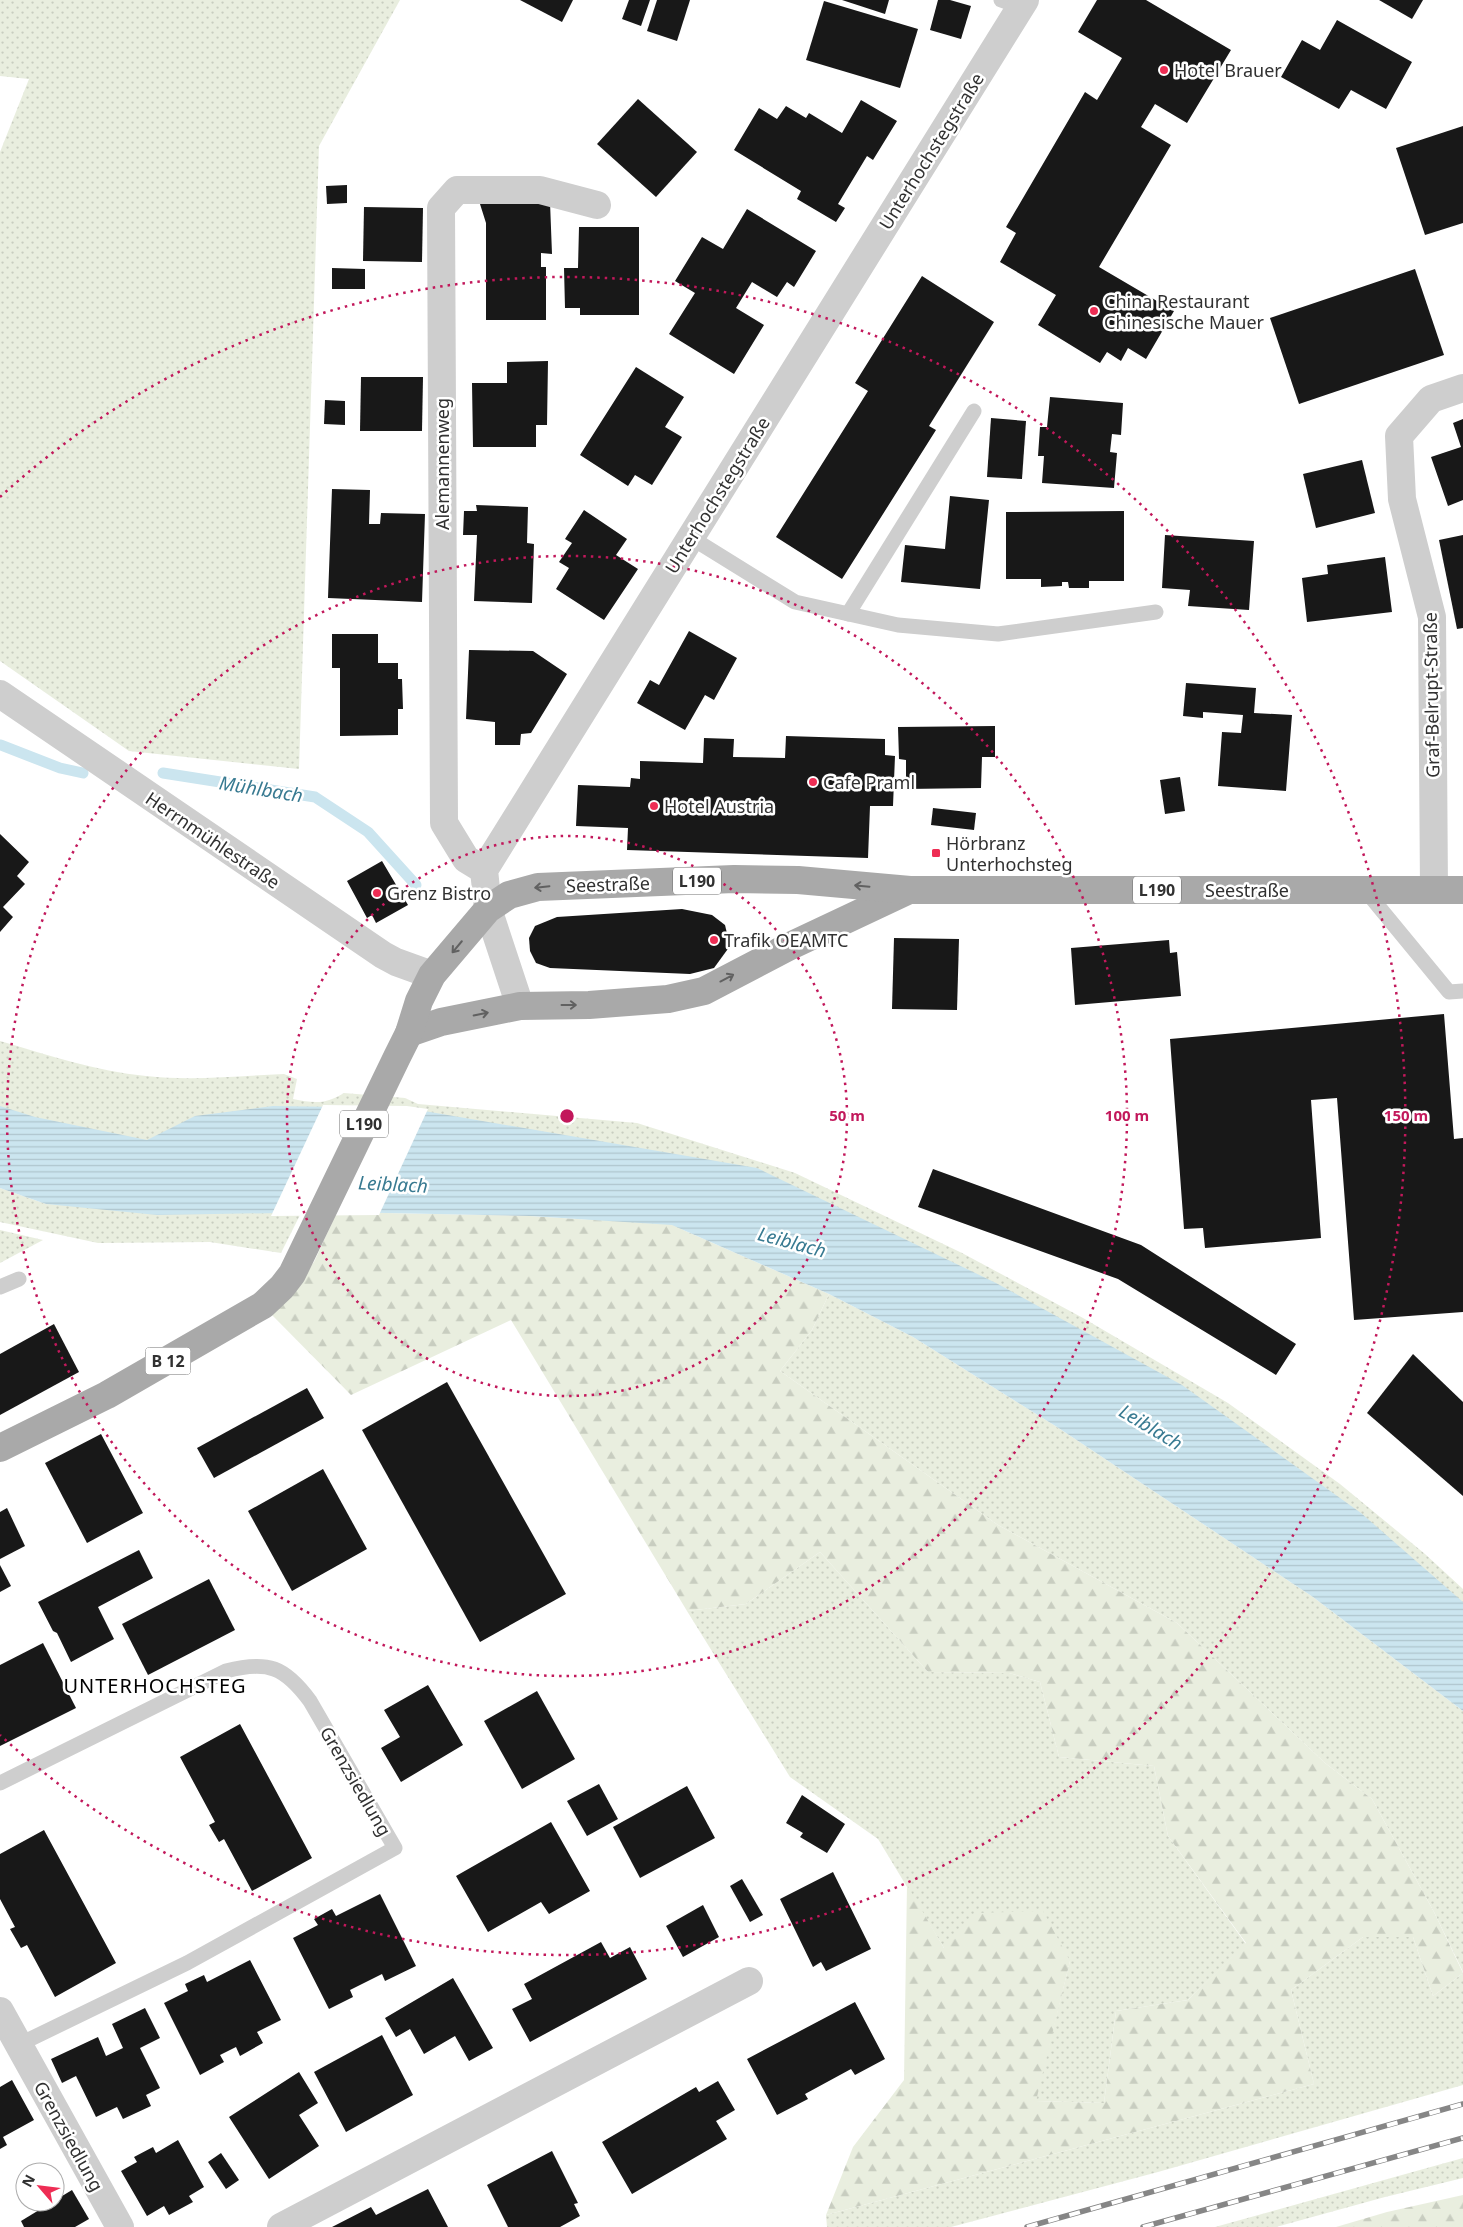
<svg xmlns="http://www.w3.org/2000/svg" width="1463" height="2227" font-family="'Noto Sans',sans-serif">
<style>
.grass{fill:url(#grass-dots)}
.forest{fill:url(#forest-firs)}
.water{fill:url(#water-rules)}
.pier{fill:#fff}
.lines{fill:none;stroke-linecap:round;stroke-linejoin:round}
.stream{stroke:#cbe5ef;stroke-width:11}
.building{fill:#181818}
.lane{stroke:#cecece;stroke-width:15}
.street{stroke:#cecece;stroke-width:28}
.primary{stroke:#a9a9a9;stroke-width:28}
.rail-casing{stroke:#868686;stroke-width:5.5}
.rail{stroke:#fff;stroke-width:4;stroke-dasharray:11;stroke-linecap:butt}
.oneway{stroke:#616161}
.ring{fill:none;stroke:#c2185b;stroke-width:2.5;stroke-dasharray:2.5 5}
.poi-dot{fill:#ee2d54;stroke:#fff;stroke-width:2}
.labels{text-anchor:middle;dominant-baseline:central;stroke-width:5;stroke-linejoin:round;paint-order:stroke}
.shield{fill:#fff;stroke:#6f6f6f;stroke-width:1}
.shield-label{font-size:16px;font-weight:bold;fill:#313131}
.poi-label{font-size:18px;fill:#313131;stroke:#fff;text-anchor:start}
.street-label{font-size:18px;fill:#313131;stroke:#fff}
.water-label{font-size:19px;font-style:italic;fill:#387a91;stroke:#fff}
.quarter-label{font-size:20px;letter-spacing:1px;fill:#000;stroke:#fff}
.centre{fill:#c2185b;stroke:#fff;stroke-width:2.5}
.ring-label{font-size:15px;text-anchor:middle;font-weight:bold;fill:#c2185b;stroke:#fff;stroke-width:5;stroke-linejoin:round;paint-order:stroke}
</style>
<defs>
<pattern id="grass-dots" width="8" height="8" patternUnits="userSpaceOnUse" patternTransform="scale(1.25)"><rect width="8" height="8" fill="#e9eedf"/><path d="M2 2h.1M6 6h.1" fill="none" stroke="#c8cdc0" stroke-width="1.8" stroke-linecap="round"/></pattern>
<pattern id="forest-firs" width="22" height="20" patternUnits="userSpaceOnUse" patternTransform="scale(1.25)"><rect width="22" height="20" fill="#e9eedf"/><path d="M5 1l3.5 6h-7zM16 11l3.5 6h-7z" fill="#c8cdc0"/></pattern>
<pattern id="water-rules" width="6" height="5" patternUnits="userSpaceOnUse" patternTransform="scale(1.25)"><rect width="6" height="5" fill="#cbe5ef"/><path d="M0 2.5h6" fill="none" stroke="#afc5cd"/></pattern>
</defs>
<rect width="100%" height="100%" fill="#fff"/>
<g class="grass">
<polygon points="0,0 400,0 319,146 299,769 129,751 0,661 0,152 29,79 0,76"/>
<path d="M0,1041C48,1055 96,1071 146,1076C191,1081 238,1076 284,1074L297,1079L293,1099C313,1103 325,1105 344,1093L405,1098L418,1104L637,1123L795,1173L962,1253L1083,1318L1228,1403L1340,1484L1425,1554L1463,1589V1673L809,1243L0,1158Z"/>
<polygon points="0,1188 46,1204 301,1213 281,1253 210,1242 98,1243 0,1222"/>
<polygon points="0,1230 43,1240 0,1263"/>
<polygon points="829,1294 913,1337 1057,1427 1313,1597 1463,1711 1463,1972 1434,1912 1372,1799 1325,1763 1177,1623 998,1525 780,1371 812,1330"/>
<polygon points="820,1552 928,1672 1009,1673 1040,1682 1059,1757 1154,1766 1168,1836 1246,1944 1188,2000 1116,2011 1104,2103 1035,2101 1070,1961 944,1948 878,1839 790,1777 687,1611 746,1604"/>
<polygon points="1363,1937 1413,1937 1433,1996 1463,1973 1463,2085 1158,2172 951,2227 827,2227 826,2215 1314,2084 1291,1990"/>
<polygon points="1463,2158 1463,2178 1385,2197 1276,2227 1215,2227"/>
</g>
<g class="forest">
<polygon points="337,1212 530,1216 672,1225 829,1294 812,1330 780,1371 998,1525 1177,1623 1325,1763 1372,1799 1434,1912 1463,1973 1433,1996 1413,1937 1363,1937 1291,1990 1314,2084 826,2215 853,2147 904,2080 907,1885 944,1948 977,1913 1043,1911 1070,1961 1036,2101 1104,2103 1116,2011 1188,2000 1246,1943 1168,1836 1154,1766 1059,1757 1040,1682 1009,1673 928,1672 820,1552 746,1604 687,1611 511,1320 351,1395 271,1314 314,1262"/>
<polygon points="1463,2195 1463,2227 1336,2227 1387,2212"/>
</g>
<polygon class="water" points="0,1106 35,1117 147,1140 195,1116 273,1106 407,1108 757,1168 996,1283 1182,1385 1361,1513 1463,1602 1463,1711 1313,1597 1057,1427 913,1337 829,1294 672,1225 530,1216 337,1212 157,1215 46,1204 0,1188"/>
<polygon class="pier" points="323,1105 407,1106 428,1109 379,1215 271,1216"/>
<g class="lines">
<g class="stream">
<polyline points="1,745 60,768 83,773"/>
<polyline points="163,773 315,797 368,832 416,885"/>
</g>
</g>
<g class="building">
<polygon points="520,0 573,0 562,22"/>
<polygon points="629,0 650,0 641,26 622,19"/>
<polygon points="657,0 690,0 677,41 647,31"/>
<polygon points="842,0 889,0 885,14"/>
<polygon points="938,0 950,0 971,6 961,39 930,30"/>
<polygon points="1097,0 1146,0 1231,50 1187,123 1155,104 1141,127 1171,145 1099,267 1174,311 1146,359 1128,348 1121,361 1107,352 1100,363 1038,325 1056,295 1000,262 1016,233 1006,227 1085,92 1097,100 1122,58 1078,32"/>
<polygon points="1379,0 1423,0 1412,19"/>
<polygon points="824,1 918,29 900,88 806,60"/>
<polygon points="1337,20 1412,62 1386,109 1351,90 1339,109 1281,77 1302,40 1320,50"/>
<polygon points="638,99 697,152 656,197 597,144"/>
<polygon points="861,100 897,121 873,160 867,156 838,204 845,208 836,222 797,199 801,191 734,150 759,108 777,119 786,106 806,118 809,113 842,133"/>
<polygon points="1463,126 1463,223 1425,235 1396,148"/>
<polygon points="347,185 347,203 327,204 326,186"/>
<polygon points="550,202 552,254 541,253 541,267 546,267 546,320 486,320 486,223 480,204"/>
<polygon points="364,207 423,208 422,262 363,261"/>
<polygon points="747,209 816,251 794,287 787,282 777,297 752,282 736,308 764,325 734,374 669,334 695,293 675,281 702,237 723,249"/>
<polygon points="579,227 639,227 639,315 580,315 580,308 565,308 564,268 578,268"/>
<polygon points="332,268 365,269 365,289 332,289"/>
<polygon points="1415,269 1444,355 1299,404 1270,318"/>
<polygon points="922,276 994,322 929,426 936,430 842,579 776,537 868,391 855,383"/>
<polygon points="548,361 547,425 536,425 536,447 473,447 472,383 507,383 507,362"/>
<polygon points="636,367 684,397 665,427 682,437 652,485 635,475 628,486 580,455"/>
<polygon points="361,377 423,377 422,431 360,431"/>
<polygon points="1050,397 1123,403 1121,435 1112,434 1110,452 1117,453 1114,488 1042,483 1044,456 1038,456 1040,427 1047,427"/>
<polygon points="325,400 345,401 345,425 324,424"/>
<polygon points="991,418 1026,421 1022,479 987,477"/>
<polygon points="1463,419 1463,500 1448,506 1431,457 1461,447 1453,423"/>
<polygon points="1362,460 1375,513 1316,528 1303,474"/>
<polygon points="332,489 370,490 369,524 380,524 381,513 425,514 422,602 328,598"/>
<polygon points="950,496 989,500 980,589 901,582 905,545 945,549"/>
<polygon points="476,505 528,507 527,543 534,544 532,603 474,601 477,535 463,535 464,511 477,511"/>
<polygon points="584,510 627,539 616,555 638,569 604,620 556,589 569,568 559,562 572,543 565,539"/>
<polygon points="1124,511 1124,581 1089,581 1089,588 1069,588 1068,582 1062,582 1062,586 1041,587 1041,579 1006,579 1006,512"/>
<polygon points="1165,535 1254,541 1249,610 1188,606 1190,590 1162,588"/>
<polygon points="1463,535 1463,628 1457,629 1439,540"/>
<polygon points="1385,557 1392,612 1307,622 1302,578 1328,574 1327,565"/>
<polygon points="689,631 737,658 714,700 705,695 685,730 637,703 650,680 659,685"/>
<polygon points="332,634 378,634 378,663 398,663 398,679 402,679 403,709 398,709 398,735 340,736 340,668 332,668"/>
<polygon points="469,650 533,651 567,674 531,733 521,734 520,745 495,745 495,722 466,719"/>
<polygon points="1186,683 1256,688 1254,713 1292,715 1286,791 1218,786 1222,732 1241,733 1243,715 1203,712 1203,718 1183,716"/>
<polygon points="995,726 995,757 982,757 981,788 906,789 906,760 899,759 898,727"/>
<polygon points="786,736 885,739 885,755 895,756 893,806 870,806 868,858 627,850 628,828 576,826 578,785 630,787 631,778 640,779 640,761 703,763 704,738 734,739 733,757 785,758"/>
<polygon points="1180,777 1185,811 1165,814 1160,780"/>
<polygon points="933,808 976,813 974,830 931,825"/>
<polygon points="0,834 29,862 17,876 25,884 3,907 13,917 0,932"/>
<polygon points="382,861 408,905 376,923 372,915 367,918 347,881"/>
<polygon points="682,909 712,915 725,925 730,946 714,968 690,974 550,968 536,963 530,951 529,938 535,926 557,917"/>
<polygon points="894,938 959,939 957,1010 892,1009"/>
<polygon points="1169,940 1170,953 1177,952 1181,996 1075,1005 1071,948"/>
<polygon points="1444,1014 1454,1139 1463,1138 1463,1312 1354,1320 1337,1098 1311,1100 1321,1238 1205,1248 1203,1228 1184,1229 1170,1039"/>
<polygon points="933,1169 1141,1245 1296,1344 1276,1375 1118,1279 918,1207"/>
<polygon points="54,1324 79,1372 0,1415 0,1354"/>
<polygon points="1413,1354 1463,1402 1463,1496 1367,1413"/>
<polygon points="447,1382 566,1594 480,1642 362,1430"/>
<polygon points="307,1388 324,1418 214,1478 197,1448"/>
<polygon points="101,1434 143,1513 87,1543 45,1463"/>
<polygon points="323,1469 367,1549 292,1591 248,1511"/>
<polygon points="7,1508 25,1546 0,1559 0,1512"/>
<polygon points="139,1550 153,1578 98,1607 114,1639 71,1662 57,1633 53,1631 38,1602"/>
<polygon points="0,1565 11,1586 0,1592"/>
<polygon points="209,1579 235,1630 148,1675 122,1624"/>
<polygon points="43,1643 76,1708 0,1746 0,1665"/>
<polygon points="428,1685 463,1745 401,1782 381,1748 400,1737 384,1710"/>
<polygon points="537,1691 575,1759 522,1789 484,1721"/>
<polygon points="240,1724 312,1858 252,1891 224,1839 219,1842 209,1825 215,1822 180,1757"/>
<polygon points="599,1784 618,1819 587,1836 567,1801"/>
<polygon points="687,1786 715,1838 640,1878 613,1827"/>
<polygon points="802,1795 845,1824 827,1853 800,1837 803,1833 786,1823"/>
<polygon points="551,1822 590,1891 549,1914 541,1902 488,1932 456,1876"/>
<polygon points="44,1830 116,1963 55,1997 27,1945 21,1948 10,1929 15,1927 0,1899 0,1854"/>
<polygon points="833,1872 871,1949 826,1971 821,1962 813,1967 780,1899"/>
<polygon points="742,1879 763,1915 750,1922 730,1886"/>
<polygon points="380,1894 416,1966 385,1981 382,1974 350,1990 353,1997 329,2009 293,1938 318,1925 314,1919 332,1909 336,1916"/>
<polygon points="703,1905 719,1937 683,1957 666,1926"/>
<polygon points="601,1942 610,1958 630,1947 647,1979 530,2042 512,2009 532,1999 524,1984"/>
<polygon points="250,1960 281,2020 257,2032 263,2043 240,2056 236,2047 220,2055 224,2062 200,2075 164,2003 188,1991 185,1984 204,1975 207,1982"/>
<polygon points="453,1978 493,2048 469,2061 455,2036 424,2054 410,2029 396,2037 385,2018"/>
<polygon points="855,2002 885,2059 855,2075 851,2069 805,2094 808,2099 777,2115 747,2059"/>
<polygon points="145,2008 160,2038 140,2048 160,2088 146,2095 151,2106 123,2119 117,2107 96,2117 76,2076 62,2083 51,2059 98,2037 106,2056 123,2048 112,2024"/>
<polygon points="382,2035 413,2095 346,2132 314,2072"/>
<polygon points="299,2072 318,2103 299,2115 319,2146 269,2179 229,2117"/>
<polygon points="12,2080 34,2120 3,2137 7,2145 0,2149 0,2087"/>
<polygon points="718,2081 735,2110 716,2121 727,2139 632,2194 602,2142 696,2087 699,2092"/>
<polygon points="178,2140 204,2187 189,2196 193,2202 169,2215 164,2206 147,2216 121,2171 137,2162 134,2157 153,2147 156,2153"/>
<polygon points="552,2151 578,2203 574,2204 580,2216 560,2227 508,2227 487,2185"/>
<polygon points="221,2153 239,2180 226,2189 208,2162"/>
<polygon points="428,2189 448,2227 332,2227 371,2207 376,2215"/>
<polygon points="72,2190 89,2219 75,2227 24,2227 21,2221"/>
</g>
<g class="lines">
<g class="lane">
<polyline points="1001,0 1021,7"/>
<polyline points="690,537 795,602 898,625 998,634 1156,612"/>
<polyline points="848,614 974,411"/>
<polyline points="1365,890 1449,992 1463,991"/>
<polyline points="0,1287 19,1279"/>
<path d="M0,1783L226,1671C268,1660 285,1667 310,1701L395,1848L187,1963L18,2045"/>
</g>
<g class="street">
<polyline points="0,694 383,955 396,962 432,975"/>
<polyline points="484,870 466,859 444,823 441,208 457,190 540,190 597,205"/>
<polyline points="1434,890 1432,617 1402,499 1399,436 1431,399 1463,388"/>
<polyline points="520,1006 488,909 484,870 1025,0"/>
<polyline points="0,2011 120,2227"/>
<polyline points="281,2227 749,1981"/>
</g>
<g class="primary">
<polyline points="409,1033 441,1022 520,1006 589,1005 668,999 704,991 788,947 909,890"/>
<polyline points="0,1448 107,1395 263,1305 282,1287 292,1274 397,1057 409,1033 419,1001 432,975 488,909 509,895 538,887 734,879 798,880 910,890 1463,890"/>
</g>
<defs>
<g id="rail">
<polyline points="1027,2227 1463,2104"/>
<polyline points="1143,2227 1463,2138"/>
</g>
</defs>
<use href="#rail" class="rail-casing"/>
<use href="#rail" class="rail"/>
</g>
<defs><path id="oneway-shaft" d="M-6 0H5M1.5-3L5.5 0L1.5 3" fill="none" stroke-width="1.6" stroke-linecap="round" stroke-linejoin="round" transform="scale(1.25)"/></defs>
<g class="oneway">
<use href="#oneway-shaft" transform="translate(862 886) rotate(-175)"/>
<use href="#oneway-shaft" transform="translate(542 887) rotate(174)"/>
<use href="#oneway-shaft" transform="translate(457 947) rotate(130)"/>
<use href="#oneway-shaft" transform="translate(727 978) rotate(-28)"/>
<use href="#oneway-shaft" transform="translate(569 1005)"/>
<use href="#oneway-shaft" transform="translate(481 1014) rotate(-12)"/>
</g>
<g class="ring">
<circle cx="567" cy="1116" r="280"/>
<circle cx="567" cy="1116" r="560"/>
<path d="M0 497A839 839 0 1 1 0 1735"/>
</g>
<g class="poi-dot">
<circle cx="1164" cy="70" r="5"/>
<circle cx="1094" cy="311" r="5"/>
<circle cx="813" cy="782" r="5"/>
<circle cx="654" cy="806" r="5"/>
<rect x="931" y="848" width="10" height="10" rx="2.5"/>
<circle cx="377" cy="893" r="5"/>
<circle cx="714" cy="940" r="5"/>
</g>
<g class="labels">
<g class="shield">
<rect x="673" y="867.5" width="48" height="27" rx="4"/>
<rect x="1133" y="876.5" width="48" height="27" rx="4"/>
<rect x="340" y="1110.5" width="48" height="27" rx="4"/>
<rect x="145.5" y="1347.5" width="45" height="27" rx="4"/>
</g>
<g class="shield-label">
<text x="697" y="881">L190</text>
<text x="1157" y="890">L190</text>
<text x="364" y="1124">L190</text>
<text x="168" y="1361">B 12</text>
</g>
<g class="poi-label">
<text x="1174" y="70">Hotel Brauer</text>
<text x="1104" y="301">China Restaurant<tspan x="1104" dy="21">Chinesische Mauer</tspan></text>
<text x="823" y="782">Cafe Praml</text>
<text x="664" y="806">Hotel Austria</text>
<text x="946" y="843">Hörbranz<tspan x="946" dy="21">Unterhochsteg</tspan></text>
<text x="387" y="893">Grenz Bistro</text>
<text x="724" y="940">Trafik OEAMTC</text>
</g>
<g class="street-label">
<text transform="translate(931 151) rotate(-58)">Unterhochstegstraße</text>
<text transform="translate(442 464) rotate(-90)">Alemannenweg</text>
<text transform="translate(717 495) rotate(-58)">Unterhochstegstraße</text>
<text transform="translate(1431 695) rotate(-91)">Graf-Belrupt-Straße</text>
<text transform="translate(213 840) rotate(34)">Herrnmühlestraße</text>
<text transform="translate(608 884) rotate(-2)">Seestraße</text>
<text x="1247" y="890">Seestraße</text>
<text transform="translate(356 1781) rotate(60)">Grenzsiedlung</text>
<text transform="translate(69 2136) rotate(61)">Grenzsiedlung</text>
</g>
<g class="water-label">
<text transform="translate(261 789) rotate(9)">Mühlbach</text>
<text transform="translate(393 1184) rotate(3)">Leiblach</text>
<text transform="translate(792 1242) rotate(15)">Leiblach</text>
<text transform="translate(1151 1427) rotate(31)">Leiblach</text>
</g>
<g class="quarter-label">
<text x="155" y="1685">UNTERHOCHSTEG</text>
</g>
</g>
<circle cx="567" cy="1116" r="8" class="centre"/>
<g class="ring-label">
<text x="847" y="1121">50 m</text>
<text x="1127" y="1121">100 m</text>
<text x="1406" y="1121">150 m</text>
</g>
<g transform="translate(40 2187) rotate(298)"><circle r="24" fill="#ffffff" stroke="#adadad"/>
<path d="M0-4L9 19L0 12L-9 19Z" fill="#ee2d54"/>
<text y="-8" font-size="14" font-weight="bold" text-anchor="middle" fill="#313131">N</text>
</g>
</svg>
